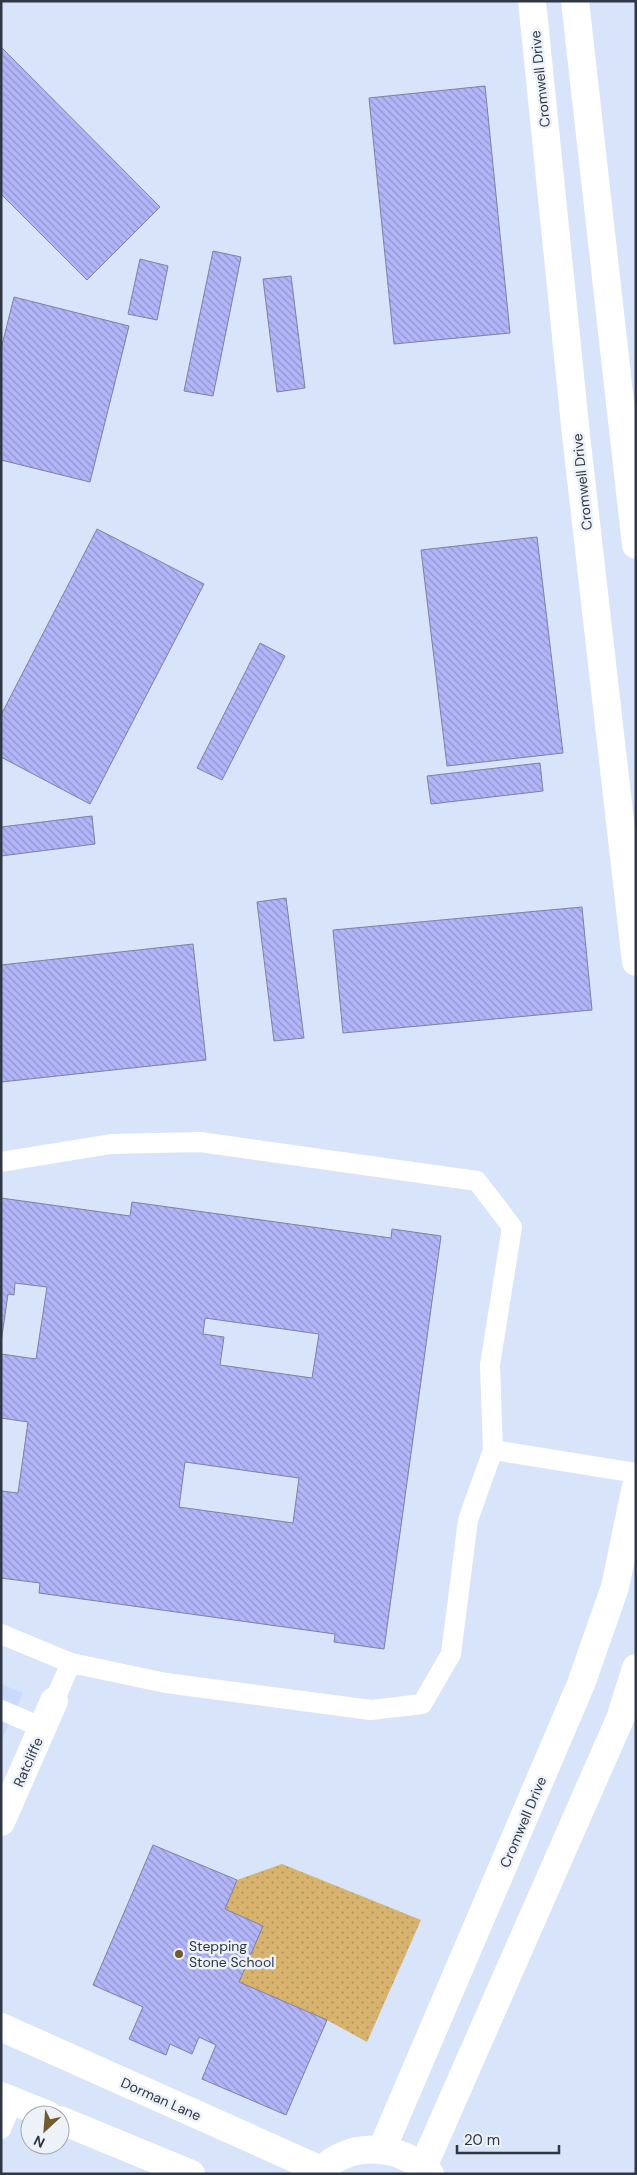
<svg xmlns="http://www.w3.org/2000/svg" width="637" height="2175" font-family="'DM Sans',sans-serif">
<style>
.built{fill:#c8dbfd}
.grass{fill:url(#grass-dots)}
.building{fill:url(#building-back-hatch);stroke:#7e80a4;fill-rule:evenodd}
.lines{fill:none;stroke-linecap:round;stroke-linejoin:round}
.lane{stroke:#fff;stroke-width:20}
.street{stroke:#fff;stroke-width:28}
.secondary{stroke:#fff;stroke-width:28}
.poi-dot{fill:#735b2b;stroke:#edf1f8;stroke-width:2}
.labels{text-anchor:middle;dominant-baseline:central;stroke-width:5;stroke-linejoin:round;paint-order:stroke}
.street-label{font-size:14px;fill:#2f3745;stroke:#edf1f8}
.poi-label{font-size:14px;fill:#2f3745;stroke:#edf1f8;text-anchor:start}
</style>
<defs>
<pattern id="grass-dots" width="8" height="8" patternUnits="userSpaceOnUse" patternTransform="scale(1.25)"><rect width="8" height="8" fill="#d7b36e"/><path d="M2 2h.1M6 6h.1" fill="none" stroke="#af925c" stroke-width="1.8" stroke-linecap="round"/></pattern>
<pattern id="building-back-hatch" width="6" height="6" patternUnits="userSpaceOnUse" patternTransform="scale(1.25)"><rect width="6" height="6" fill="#b2b5f8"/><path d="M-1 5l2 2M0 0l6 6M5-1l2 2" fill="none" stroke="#9194cb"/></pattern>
</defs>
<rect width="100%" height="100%" fill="#d8e4fa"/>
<polygon class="built" points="1,1684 23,1693 1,1742"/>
<polygon class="grass" points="282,1864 421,1920 367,2042 327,2020 239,1982 263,1926 225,1909 237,1880"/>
<g class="building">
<polygon points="1,47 160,207 87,280 1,194"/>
<polygon points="485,86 510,333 394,344 369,98"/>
<polygon points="213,251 241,257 213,396 184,391"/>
<polygon points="140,259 168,266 157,320 128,314"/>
<polygon points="291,276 305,388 277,392 263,279"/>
<polygon points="14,297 129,326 90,482 1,460 1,349"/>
<polygon points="97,529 204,584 90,804 1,757 1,715"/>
<polygon points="537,537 563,753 447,766 421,550"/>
<polygon points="260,643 285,656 222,780 197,768"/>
<polygon points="540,763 543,791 431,804 427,776"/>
<polygon points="92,816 95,844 1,856 1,827"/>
<polygon points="286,898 304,1038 274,1041 257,902"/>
<polygon points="582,907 592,1010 343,1033 333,930"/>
<polygon points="193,944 206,1060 1,1082 1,965"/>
<path d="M1,1198L130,1216L132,1202L391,1238L392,1229L441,1236L384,1649L334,1642L335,1634L39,1593L40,1583L1,1578V1491L18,1493L28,1422L1,1418V1354L36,1359L47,1287L15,1283L14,1295L8,1294L1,1343ZM205,1318L319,1334L312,1378L220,1365L224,1337L203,1334ZM185,1462L299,1478L293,1523L179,1507Z"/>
<polygon points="153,1845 237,1880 225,1909 263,1926 239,1982 327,2020 286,2115 202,2079 216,2045 199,2037 192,2054 170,2044 166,2055 129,2039 143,2007 93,1985"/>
</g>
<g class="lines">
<g class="lane">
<polyline points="1,1162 111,1144 200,1142 477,1181 512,1227 490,1365 493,1450 468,1520 451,1654 422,1704 371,1710 166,1683 71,1663 1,1634"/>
<polyline points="493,1450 636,1473"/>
<polyline points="54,1701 71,1663"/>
<polyline points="1,1710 43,1728"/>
<polyline points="1,2129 13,2101"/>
</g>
<polyline class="street" points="1,1822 54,1701"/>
<g class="secondary">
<polyline points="532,1 576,435 636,962"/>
<polyline points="575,1 636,545"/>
<polyline points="1,2027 321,2170"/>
<polyline points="1,2096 48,2115"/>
<polyline points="60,2120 191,2174"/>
<polyline points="382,2149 581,1684 615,1587 636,1486"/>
<polyline points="423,2167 620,1719 636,1668"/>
<path d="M318,2174C347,2140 400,2143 430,2174"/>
</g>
</g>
<circle class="poi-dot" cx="179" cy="1954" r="5"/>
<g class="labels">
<g class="street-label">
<text transform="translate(540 79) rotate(-96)">Cromwell Drive</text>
<text transform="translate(582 482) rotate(-96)">Cromwell Drive</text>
<text transform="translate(28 1762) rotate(-66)">Ratcliffe</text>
<text transform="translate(523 1822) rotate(-67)">Cromwell Drive</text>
<text transform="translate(161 2099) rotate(24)">Dorman Lane</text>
</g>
<g class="poi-label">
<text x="189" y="1946">Stepping<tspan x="189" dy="16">Stone School</tspan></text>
</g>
</g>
<rect width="637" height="2175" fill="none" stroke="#2f3745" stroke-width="5"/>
<g transform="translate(45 2130) rotate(206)"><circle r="24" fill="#edf1f8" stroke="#a1a7b0"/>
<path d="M0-4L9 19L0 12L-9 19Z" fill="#735b2b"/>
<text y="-8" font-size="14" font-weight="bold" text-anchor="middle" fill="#2f3745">N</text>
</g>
<path d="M457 2145v8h102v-8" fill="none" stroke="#2f3745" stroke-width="2.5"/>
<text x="464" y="2145" font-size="15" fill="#2f3745" stroke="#edf1f8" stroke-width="4" paint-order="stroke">20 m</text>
</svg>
